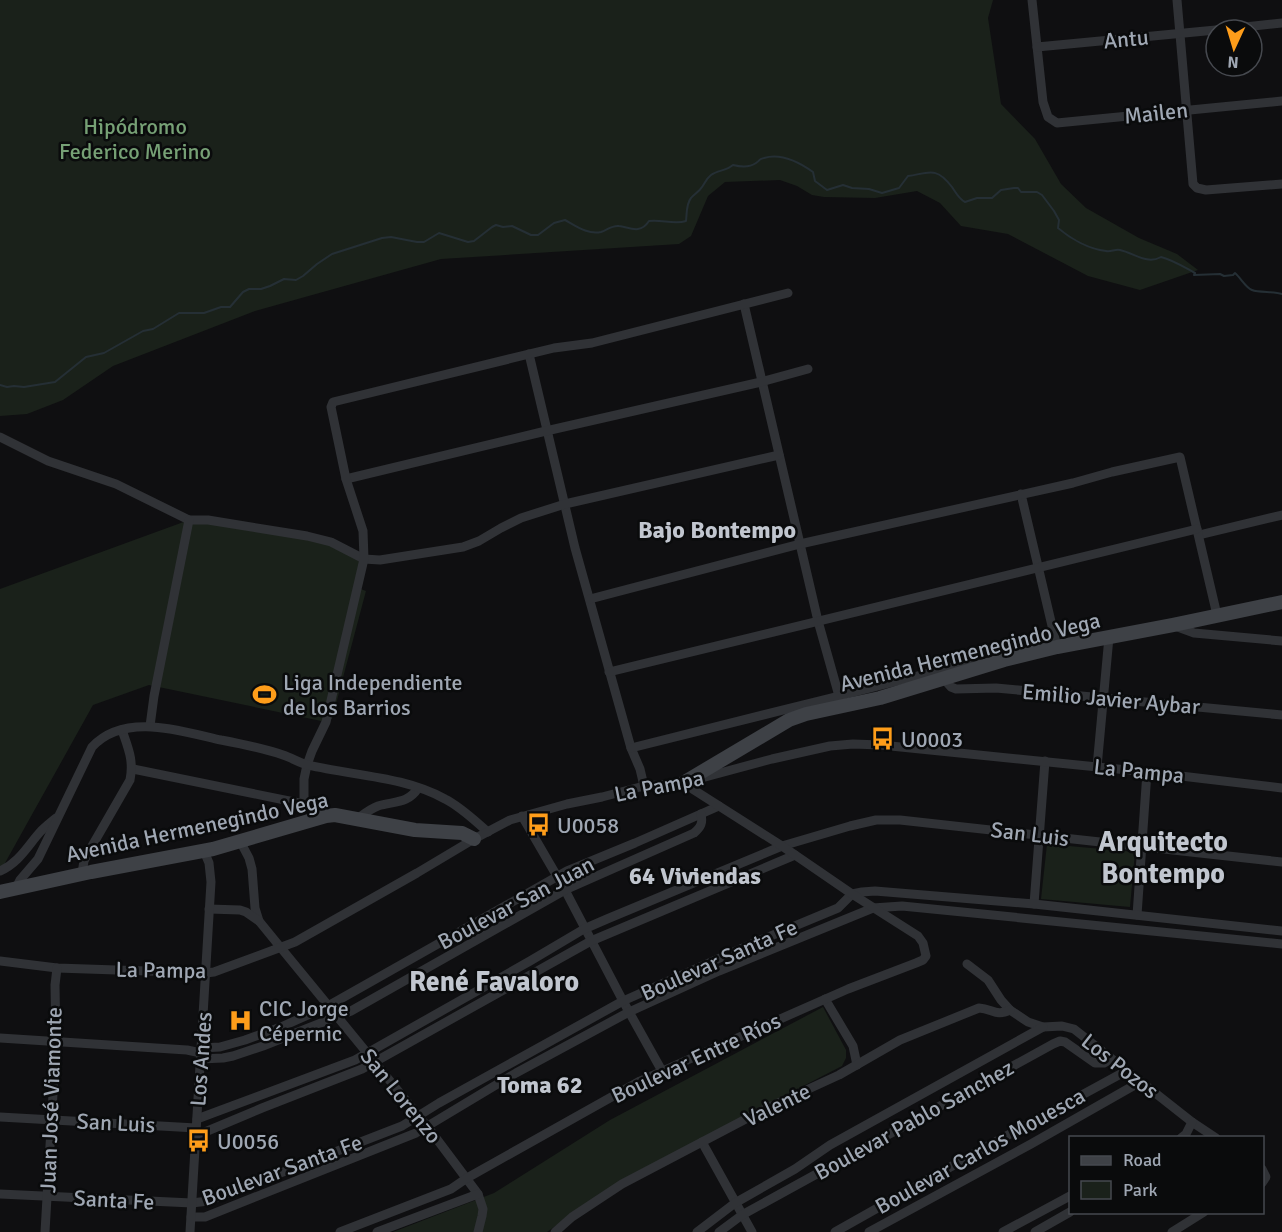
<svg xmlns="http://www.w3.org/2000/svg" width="1282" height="1232" font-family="Signika,sans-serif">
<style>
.green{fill:#1a211a}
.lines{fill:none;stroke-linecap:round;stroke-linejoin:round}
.stream{stroke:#252f35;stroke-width:2}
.street{stroke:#303236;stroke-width:9}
.secondary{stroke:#3e4146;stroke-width:14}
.labels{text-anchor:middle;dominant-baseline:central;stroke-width:5;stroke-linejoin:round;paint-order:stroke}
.street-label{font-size:22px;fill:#9fa7b3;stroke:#0a0b0c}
.park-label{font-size:22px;fill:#76a075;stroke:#0a0b0c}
.poi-label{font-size:22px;fill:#9fa7b3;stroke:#0a0b0c;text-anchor:start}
.neighbourhood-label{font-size:24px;font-weight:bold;fill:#c1c6cf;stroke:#0a0b0c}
.district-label{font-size:28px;font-weight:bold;fill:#c1c6cf;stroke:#0a0b0c}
</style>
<rect width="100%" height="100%" fill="#0f0f11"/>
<g class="green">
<polygon points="0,0 993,0 988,18 1001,104 1035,139 1061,184 1086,208 1139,238 1177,254 1198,270 1140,290 1088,276 1008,234 961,226 940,203 917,191 875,198 824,197 812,195 797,186 780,180 725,182 708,196 691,236 679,244 441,259 255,311 113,366 63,400 27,414 0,416"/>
<polygon points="189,520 307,536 364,559 358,588 366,591 332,719 327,718 326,722 149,685 93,705 0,872 0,589"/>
<polygon points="1047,844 1135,852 1130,907 1041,899"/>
<polygon points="823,1007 846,1050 846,1058 842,1066 623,1179 547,1232 393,1232 494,1193 610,1120"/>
</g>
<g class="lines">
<path class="stream" d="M0,385L7,387L14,386L24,387L55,382L86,357L104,353L143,331L153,329L179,313H204L221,307H230L243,292L249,289H261L270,286L284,279L296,280L303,276L317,264L332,254L382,238L391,237L417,242H424L439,233L468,242L474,241L492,227L496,225L503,227L512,226L531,235H538L554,223L565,220C576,226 588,235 601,232C607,230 612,225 619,226C629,227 640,235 649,221C661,219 674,225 686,221C687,213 686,204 691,198C694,194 699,192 702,187C705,183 706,179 711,175C718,170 726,171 733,165C741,167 749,168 756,163C762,159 757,160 764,158C780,153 799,162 813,172L815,181L827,190L843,185L852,188L869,189L882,193L899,188L908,176C929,173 936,166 952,187C956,193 959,199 965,202L977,198H992L1001,190L1014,188H1018L1021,192H1037L1042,195L1054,211L1059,220L1058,228C1071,239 1089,249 1106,251C1111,252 1115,249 1120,250C1134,253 1147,265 1161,257C1173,260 1184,267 1195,273L1194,275L1220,274L1224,276L1233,275L1235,273C1241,278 1245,287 1252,290C1259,293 1274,291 1282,294"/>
<g class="street">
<polyline points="1032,0 1043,102 1048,117 1057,123 1282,101"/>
<polyline points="1177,0 1193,184 1197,188 1206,190 1282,184"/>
<polyline points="1217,30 1282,23"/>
<polyline points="1037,47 1216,30"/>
<polyline points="744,304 818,621 839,696 844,705"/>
<polyline points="529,354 575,548 631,748 640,769 644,786"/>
<polyline points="0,437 48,461 116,484 189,520 208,520 307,536 331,542 364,559 380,560 463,547 479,541 501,528 521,518 565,504 779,455"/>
<polyline points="346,479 546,431 761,382 808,369"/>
<polyline points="1021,494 1057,647"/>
<polyline points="1199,535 1282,515"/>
<polyline points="590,599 800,544 1073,483 1112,472 1180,457 1217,615"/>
<polyline points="1175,626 1194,633 1282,641"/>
<polyline points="609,672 1197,529"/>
<polyline points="943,678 951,687 956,689 996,688 1282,715"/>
<polyline points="150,726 154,696 189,520"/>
<polyline points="631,748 839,696 964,664 978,664"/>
<polyline points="1097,767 1109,637"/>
<polyline points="133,769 304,804 316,808 326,816"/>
<polyline points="304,804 304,779 307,765 312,751 326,722 364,559 363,531 346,479 331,407 333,402 554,348 592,343 788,293"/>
<polyline points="522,816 565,890 623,1001 662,1071"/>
<path d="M357,819C364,814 370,809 378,806C394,801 408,804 418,788"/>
<polyline points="240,841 249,858 252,869 255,908 259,921 281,948 427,1126 478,1194 483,1209 482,1216 478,1232"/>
<path d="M0,871C19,863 28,845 41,831C46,826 51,822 56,818"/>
<path d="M82,873L84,861L88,853L130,780C134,760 128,748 122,730"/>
<path d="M16,888L20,880L38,859L92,747C124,712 181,731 221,740C242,744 263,748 283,755C292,758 300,763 308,765C354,776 403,776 445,799C461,807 475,821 488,832"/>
<polyline points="1034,904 1045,761"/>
<polyline points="209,909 240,910 246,912 259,921"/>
<polyline points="1137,915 1147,772"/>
<polyline points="0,961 57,968 206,973 214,972 295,942 417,873 474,839 510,820 567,804 602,797 644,786 683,783 772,759 830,746 853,744 881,745 1147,772 1282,788"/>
<polyline points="967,964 988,980 1001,1000 1010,1010 1028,1022 1043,1027 1062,1026 1074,1029 1192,1122 1216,1138"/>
<polyline points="825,999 853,1046 857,1065"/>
<polyline points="0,1038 187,1050 201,1053"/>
<polyline points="201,1048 220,1047 245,1040 281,1027 328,1006 567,871 635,843 719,806"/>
<path d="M200,1059L223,1058L233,1056L263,1046L351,1011L565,890L694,833C701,827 703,823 701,814"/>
<polyline points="0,1117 196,1128"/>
<polyline points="197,1119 355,1060 530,961 584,929 607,919 782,846 850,826 876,820 900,820 1282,862"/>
<polyline points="196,1134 205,1132 262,1108 362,1069 591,941 795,855"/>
<polyline points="1181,1138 1186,1134 1192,1122"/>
<polyline points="702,1142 752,1232"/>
<polyline points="1262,1169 1266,1177 1262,1183"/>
<polyline points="0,1194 192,1203 208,1201 402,1126 439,1103 623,1001 756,942 838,908 852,894 862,892 875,891 1034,904 1282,931"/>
<polyline points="191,1217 205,1217 416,1133 516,1073 629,1012 719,971 873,908 902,906 1282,944"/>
<polyline points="45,1232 56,1042 55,985 57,968"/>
<polyline points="190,1232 211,882 209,863 204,851"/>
<polyline points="340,1232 451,1189 467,1178 640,1081 848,989 916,963 923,960 926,956 923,943 918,936 852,894 782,846 683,783"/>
<polyline points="377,1232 478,1194"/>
<path d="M555,1232L572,1217L622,1184L765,1109L839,1075L900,1040L979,1008C993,1009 996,1017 1010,1010"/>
<polyline points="697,1232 735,1203 795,1169 830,1145 1043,1027"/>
<polyline points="719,1232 742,1215 1053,1044 1060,1041 1065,1042 1095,1063 1104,1063 1111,1059"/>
<polyline points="835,1232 977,1152 1126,1071"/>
<polyline points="869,1232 1031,1144 1140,1082"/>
<polyline points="1003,1232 1070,1196"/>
<polyline points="1035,1232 1070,1212"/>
<polyline points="1172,1232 1204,1212"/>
</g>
<g class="secondary">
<polyline points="683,783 789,720 806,714 880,698 1004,660 1057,647 1173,625 1282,602"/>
<polyline points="0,892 91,872 213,849 326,816 335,815 415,830 462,833 474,839"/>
</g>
</g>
<defs>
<symbol id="stadium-bare" viewBox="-9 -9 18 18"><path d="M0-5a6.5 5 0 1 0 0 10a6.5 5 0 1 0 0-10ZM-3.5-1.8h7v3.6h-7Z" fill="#fe9d1a" stroke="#0a0b0c" stroke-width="2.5" paint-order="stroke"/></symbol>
<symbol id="bus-bare" viewBox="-9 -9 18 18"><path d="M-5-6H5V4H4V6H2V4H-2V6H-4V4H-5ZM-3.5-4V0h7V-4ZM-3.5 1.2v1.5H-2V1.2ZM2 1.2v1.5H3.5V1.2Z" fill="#fe9d1a" stroke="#0a0b0c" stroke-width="2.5" paint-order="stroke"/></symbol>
<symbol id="hospital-bare" viewBox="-9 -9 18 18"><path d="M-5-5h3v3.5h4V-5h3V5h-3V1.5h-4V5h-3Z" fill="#fe9d1a" stroke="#0a0b0c" stroke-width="2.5" paint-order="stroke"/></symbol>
</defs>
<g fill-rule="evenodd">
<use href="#stadium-bare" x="248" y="678" width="33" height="33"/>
<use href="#bus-bare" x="866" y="722" width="33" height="33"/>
<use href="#bus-bare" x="522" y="808" width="33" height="33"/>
<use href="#hospital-bare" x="224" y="1004" width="33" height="33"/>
<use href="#bus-bare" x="182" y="1124" width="33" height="33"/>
</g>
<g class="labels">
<g class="street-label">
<text transform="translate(1126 39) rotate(-5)">Antu</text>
<text transform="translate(1156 113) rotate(-6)">Mailen</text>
<text transform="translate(970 652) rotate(-14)">Avenida Hermenegindo Vega</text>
<text transform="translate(1111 699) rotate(5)">Emilio Javier Aybar</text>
<text transform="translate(1139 771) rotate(6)">La Pampa</text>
<text transform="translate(659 786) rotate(-11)">La Pampa</text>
<text transform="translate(197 827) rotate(-12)">Avenida Hermenegindo Vega</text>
<text transform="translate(1030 834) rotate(7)">San Luis</text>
<text transform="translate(516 903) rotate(-28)">Boulevar San Juan</text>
<text transform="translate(719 960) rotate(-24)">Boulevar Santa Fe</text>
<text transform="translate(161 970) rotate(1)">La Pampa</text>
<text transform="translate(696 1058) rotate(-25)">Boulevar Entre Ríos</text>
<text transform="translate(201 1059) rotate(-86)">Los Andes</text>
<text transform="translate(1120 1066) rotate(38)">Los Pozos</text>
<text transform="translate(401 1096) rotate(51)">San Lorenzo</text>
<text transform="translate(51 1100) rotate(-88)">Juan José Viamonte</text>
<text transform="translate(777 1105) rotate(-26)">Valente</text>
<text transform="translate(914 1120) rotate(-29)">Boulevar Pablo Sanchez</text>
<text transform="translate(116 1123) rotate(3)">San Luis</text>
<text transform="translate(980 1151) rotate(-29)">Boulevar Carlos Mouesca</text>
<text transform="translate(282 1170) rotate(-20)">Boulevar Santa Fe</text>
<text transform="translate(114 1200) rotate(3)">Santa Fe</text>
</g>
<g class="park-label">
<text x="135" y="126">Hipódromo<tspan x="135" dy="25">Federico Merino</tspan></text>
</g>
<g class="poi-label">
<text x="283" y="682">Liga Independiente<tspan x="283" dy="25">de los Barrios</tspan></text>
<text x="901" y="739">U0003</text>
<text x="557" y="825">U0058</text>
<text x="259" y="1008">CIC Jorge<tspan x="259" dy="25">Cépernic</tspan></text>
<text x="217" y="1141">U0056</text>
</g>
<g class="neighbourhood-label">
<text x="717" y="530">Bajo Bontempo</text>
<text x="695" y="876">64 Viviendas</text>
<text x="540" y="1085">Toma 62</text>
</g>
<g class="district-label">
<text x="1163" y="842">Arquitecto<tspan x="1163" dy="32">Bontempo</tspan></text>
<text x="494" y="982">René Favaloro</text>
</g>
</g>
<rect x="1069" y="1136" width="195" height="78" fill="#0a0b0c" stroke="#46494f" stroke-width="1.5"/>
<rect x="1081" y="1156" width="30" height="9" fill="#3e4146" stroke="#46494f" stroke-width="1.5"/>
<text x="1123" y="1166" font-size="18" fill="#9fa7b3">Road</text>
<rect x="1081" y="1181" width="30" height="18" fill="#1a211a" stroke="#46494f" stroke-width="1.5"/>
<text x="1123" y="1196" font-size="18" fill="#9fa7b3">Park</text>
<g transform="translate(1234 48) rotate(184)"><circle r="28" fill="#0a0b0c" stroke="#46494f" stroke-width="1.5"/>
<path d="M0-4.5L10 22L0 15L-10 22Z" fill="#fe9d1a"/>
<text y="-9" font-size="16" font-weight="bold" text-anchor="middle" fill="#9fa7b3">N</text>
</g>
</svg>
